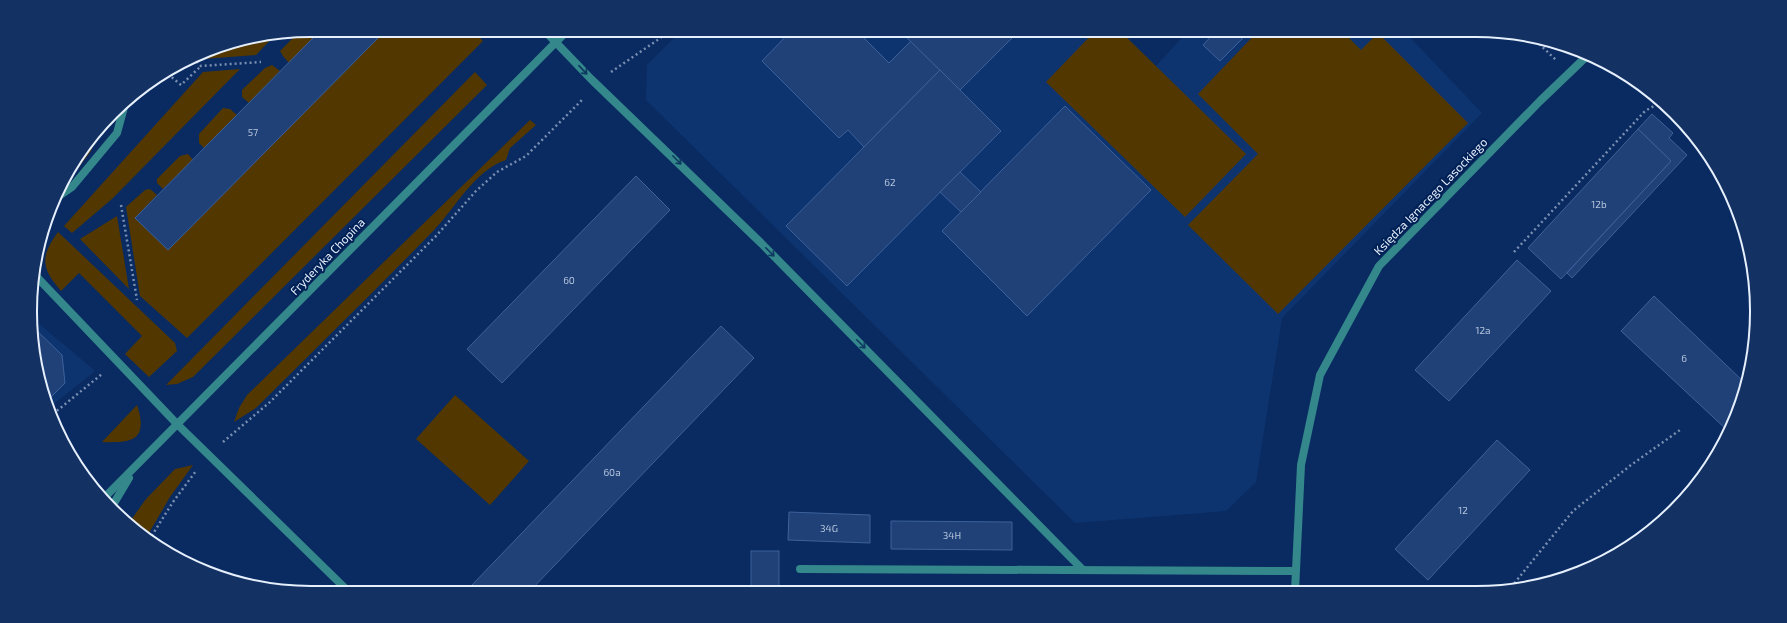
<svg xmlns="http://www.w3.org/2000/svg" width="1787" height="623" font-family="'Exo 2',sans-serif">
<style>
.built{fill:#0e3470}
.green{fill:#523700}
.building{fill:#1f4178;stroke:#3d619b}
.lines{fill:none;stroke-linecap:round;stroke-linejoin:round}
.path{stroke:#798eb0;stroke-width:2.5;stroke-dasharray:2 3;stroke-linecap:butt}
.minor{stroke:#34878b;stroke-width:8}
.tertiary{stroke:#34878b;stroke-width:8}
.oneway{stroke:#0e3a62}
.labels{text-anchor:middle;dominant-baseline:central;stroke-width:4;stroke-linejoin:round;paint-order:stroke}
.number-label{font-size:10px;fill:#b4c4db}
.street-label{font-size:12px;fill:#e6effc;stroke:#012055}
.rim{fill:none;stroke:#e6effc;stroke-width:2}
</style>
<rect width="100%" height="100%" fill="#092b61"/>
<g class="built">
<polygon points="682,30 1119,30 1156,66 1189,30 1403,30 1482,113 1282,318 1256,482 1226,511 1075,523 646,100 647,65"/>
<polygon points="31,317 95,371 50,407 40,384 31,330"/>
</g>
<g class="green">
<polygon points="321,30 289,63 283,56 280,51 300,31"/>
<polygon points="386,30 472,30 483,41 187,338 140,296 126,207 145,190 150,189 157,195 135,218 168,250"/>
<polygon points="1096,30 1119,30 1246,154 1185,217 1046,82"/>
<polygon points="1259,30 1341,30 1361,50 1378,33 1468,123 1278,314 1188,225 1258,154 1198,94"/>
<polygon points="277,33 256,55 203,59 198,55 204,51 257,35"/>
<polygon points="272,65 280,71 249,103 242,97 242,90 265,68"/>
<polygon points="240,69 112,199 72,233 64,226 203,72"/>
<polygon points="475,72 487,85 193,377 177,384 166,385"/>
<polygon points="223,108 230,109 237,115 204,148 199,143 199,134"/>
<path d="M530,120L536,125L510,148L506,160C476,169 455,208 435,229C376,290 316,348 256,408L234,422L239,408L247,395Z"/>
<polygon points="97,131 91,151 63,188 59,189 88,140"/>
<polygon points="188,154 193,160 163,189 157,183 157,179 180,156"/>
<polygon points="117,216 129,289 80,239"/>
<path d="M58,232L175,343L177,351L149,377L125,354L142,336L79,273L61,291C41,268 40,257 58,232Z"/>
<polygon points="455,395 529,461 490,505 416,439"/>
<path d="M137,405C149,441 131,443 102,442Z"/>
<polygon points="193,465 170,497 146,538 128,524 146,499 175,469"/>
</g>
<g class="building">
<polygon points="321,30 386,30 168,250 135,218"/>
<polygon points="792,30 856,30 889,63 911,41 940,70 864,147 848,130 839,138 762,61"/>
<polygon points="903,30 1020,30 960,90 901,32"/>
<polygon points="1162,30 1170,30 1166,34"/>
<polygon points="1217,30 1237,30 1244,37 1220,61 1203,45"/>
<polygon points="1237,30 1250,30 1244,37"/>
<polygon points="940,70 1001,131 847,286 786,226"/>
<polygon points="1065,106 1151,190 1027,316 942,231"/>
<polygon points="1652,114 1673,133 1669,138 1687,155 1572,278 1567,273 1671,161 1638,129"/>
<polygon points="1638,129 1671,161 1561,279 1528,248"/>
<polygon points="960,172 981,192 961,212 940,192"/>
<polygon points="636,176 670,210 502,383 467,349"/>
<polygon points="1517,260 1551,291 1449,401 1415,370"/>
<polygon points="1654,296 1747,385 1728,431 1621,331"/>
<polygon points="31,325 62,355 65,383 47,401 40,384"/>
<polygon points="721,326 754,358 528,593 478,593 471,586"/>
<polygon points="1497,440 1530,470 1428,580 1395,549"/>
<polygon points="789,512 870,515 870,543 788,540"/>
<polygon points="891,521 1012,522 1012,550 891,549"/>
<rect x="751" y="551" width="28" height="41"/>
<polygon points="813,587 868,588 868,592 813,592"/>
<polygon points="903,588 958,590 957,592 902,592"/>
</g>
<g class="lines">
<g class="path">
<polyline points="1532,37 1556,60"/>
<polyline points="193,58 201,66 261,62"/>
<polyline points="611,72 659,39 669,30"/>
<polyline points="168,74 181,85 201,66"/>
<polyline points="121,205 137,300"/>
<polyline points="1514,252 1645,111 1661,102"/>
<polyline points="53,414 102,374"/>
<polyline points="223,442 270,402 436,236 476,191 497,172 526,156 583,99"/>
<polyline points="149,540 173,502 196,471"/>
<polyline points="1508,591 1573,511 1631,465 1680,430"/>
</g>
<g class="minor">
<polyline points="544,30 591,79 761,243 1083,570"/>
<polyline points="56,198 72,187 117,133 126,100"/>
<polyline points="33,273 177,424 350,593"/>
<polyline points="800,569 1294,571"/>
<polyline points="1295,591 1301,465 1320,375 1379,266 1540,101 1588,55"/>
</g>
<g class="tertiary">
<polyline points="103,499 568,30"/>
<polyline points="111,508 129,478"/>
</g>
</g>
<defs><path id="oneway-shaft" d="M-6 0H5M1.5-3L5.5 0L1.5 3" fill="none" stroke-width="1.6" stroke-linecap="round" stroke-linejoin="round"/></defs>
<g class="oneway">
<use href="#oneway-shaft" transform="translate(583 70) rotate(47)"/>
<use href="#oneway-shaft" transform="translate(677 160) rotate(45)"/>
<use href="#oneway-shaft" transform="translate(770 252) rotate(45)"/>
<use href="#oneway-shaft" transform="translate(861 344) rotate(45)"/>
</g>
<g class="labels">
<g class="number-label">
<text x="253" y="132">57</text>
<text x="890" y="182">62</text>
<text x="1599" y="204">12b</text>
<text x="569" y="280">60</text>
<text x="1483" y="330">12a</text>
<text x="1684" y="358">6</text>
<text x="612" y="472">60a</text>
<text x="1463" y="510">12</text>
<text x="829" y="528">34G</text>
<text x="952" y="535">34H</text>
</g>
<g class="street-label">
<text transform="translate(1430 196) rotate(-46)">Księdza Ignacego Lasockiego</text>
<text transform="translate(327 256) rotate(-46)">Fryderyka Chopina</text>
</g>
</g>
<path d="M0 0H1787V623H0ZM311 37H1476A274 274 0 0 1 1750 311V312A274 274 0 0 1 1476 586H311A274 274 0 0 1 37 312V311A274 274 0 0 1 311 37Z" fill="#133162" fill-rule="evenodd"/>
<path class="rim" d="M311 37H1476A274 274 0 0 1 1750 311V312A274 274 0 0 1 1476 586H311A274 274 0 0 1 37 312V311A274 274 0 0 1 311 37Z"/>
</svg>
